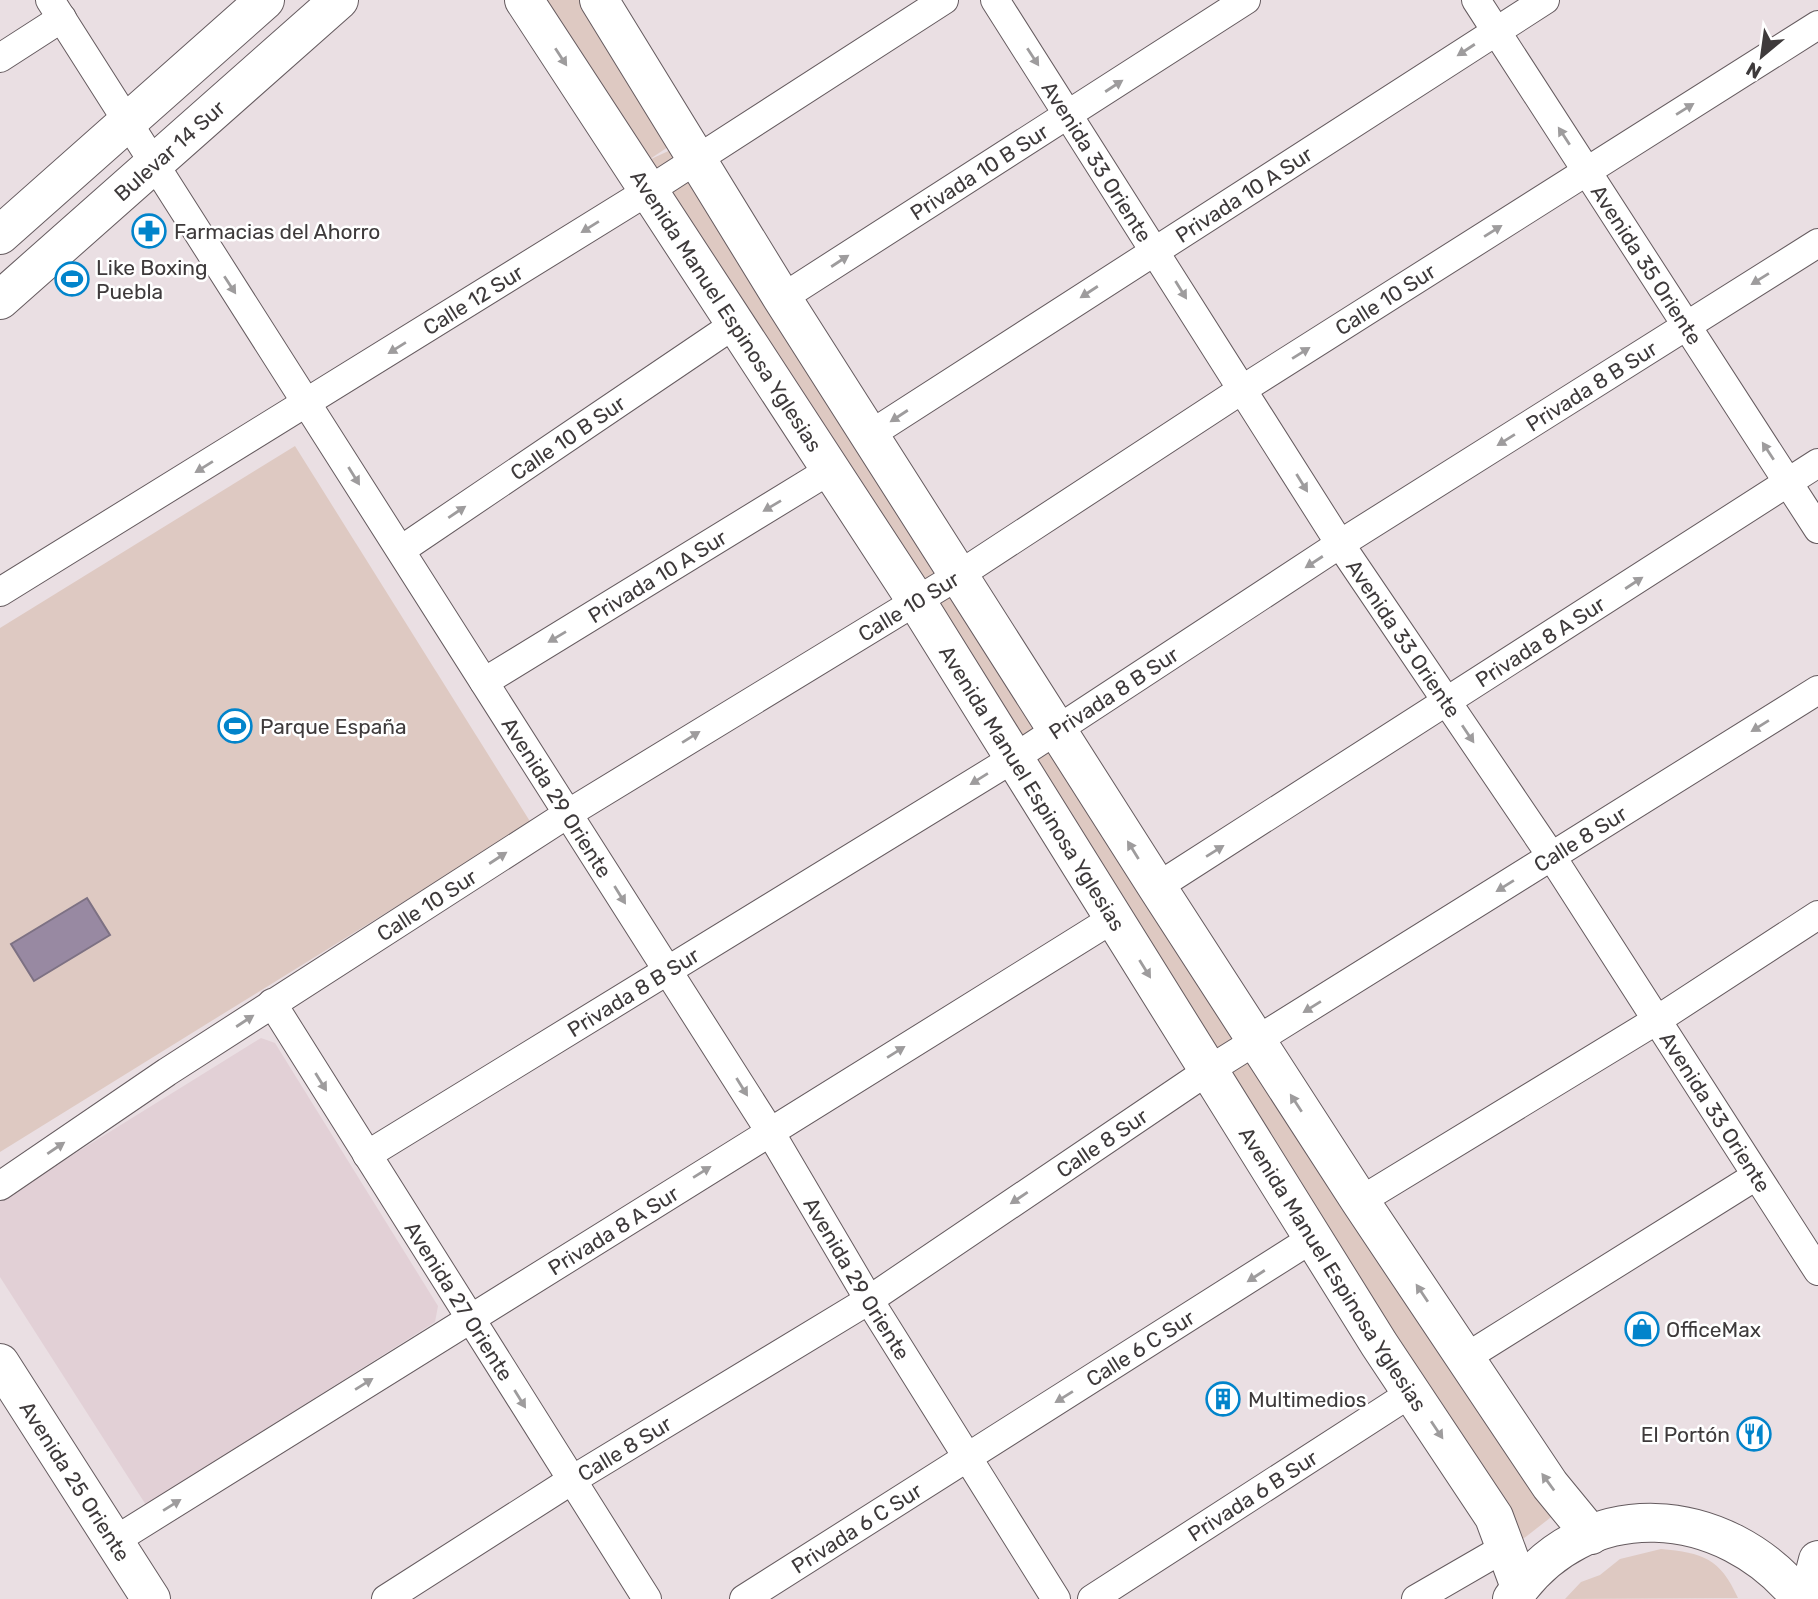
<svg xmlns="http://www.w3.org/2000/svg" width="1818" height="1599" font-family="Rubik,sans-serif">
<style>
.built{fill:#e2d0d6}
.green{fill:#dec9c2}
.water{fill:#9889a2;stroke:#7d7183;stroke-width:2}
.lines{fill:none;stroke-linecap:round;stroke-linejoin:round}
.street-casing{stroke:#655b5f;stroke-width:30}
.secondary-casing{stroke:#655b5f;stroke-width:40}
.primary-casing{stroke:#655b5f;stroke-width:40}
.street{stroke:#fff;stroke-width:28}
.secondary{stroke:#fff;stroke-width:38}
.primary{stroke:#fff;stroke-width:38}
.oneway{fill:#9e9c9d}
.labels{text-anchor:middle;dominant-baseline:central;stroke-width:5;stroke-linejoin:round;paint-order:stroke}
.street-label{font-size:21px;fill:#3e3a3b;stroke:#fff}
.poi-label{font-size:21px;fill:#3e3a3b;stroke:#fff;text-anchor:start}
</style>
<rect width="100%" height="100%" fill="#eadfe3"/>
<polygon class="built" points="261,1038 275,1043 438,1306 435,1322 146,1505 0,1277 0,1200"/>
<g class="green">
<polygon points="535,0 586,0 677,141 647,161 679,146 1246,1038 1209,1060"/>
<polygon points="295,446 531,823 0,1152 0,628"/>
<polygon points="1257,1054 1559,1511 1519,1542 1218,1077"/>
<path d="M1661,1549C1703,1553 1720,1558 1738,1598L1565,1599L1581,1582L1600,1575L1620,1559Z"/>
</g>
<polygon class="water" points="87,898 110,935 34,981 11,944"/>
<g class="lines">
<defs>
<g id="street">
<path id="s1" d="M50,0L769,1130L869,1300L1056,1599"/>
<path id="s2" d="M995,0L1340,544L1552,857L1818,1271"/>
<path id="s3" d="M1476,0L1818,529"/>
<polyline points="0,58 62,18"/>
<path id="s4" d="M782,298L1246,0"/>
<path id="s5" d="M871,434L1545,0"/>
<path id="s6" d="M401,550L735,324"/>
<path id="s7" d="M0,592L648,191L944,0"/>
<path id="s8" d="M484,682L830,470"/>
<path id="s9" d="M1157,887L1818,463"/>
<path id="s10" d="M272,1003L647,1599"/>
<path id="s11" d="M367,1155L1014,758L1340,544L1818,243"/>
<path id="s12" d="M0,1186L167,1072L569,813L959,575L1243,389L1818,25"/>
<polyline points="1360,1201 1657,1020 1818,915"/>
<polyline points="1465,1358 1756,1176"/>
<path id="s13" d="M114,1541L1114,918"/>
<path id="s14" d="M386,1599L572,1480L869,1300L1209,1070L1818,690"/>
<path id="s15" d="M744,1599L1313,1238"/>
<path id="s16" d="M1092,1599L1411,1393"/>
<polyline points="1416,1599 1506,1547"/>
</g>
<g id="secondary">
<path id="s17" d="M524,0L915,599L1379,1344L1494,1517L1520,1587"/>
<polyline points="599,0 782,298 1157,887 1360,1201 1550,1485 1591,1535"/>
<polyline points="0,235 265,0"/>
<path id="s18" d="M0,300L339,0"/>
<path id="s19" d="M0,1363L151,1599"/>
<path d="M1512,1599C1584,1492 1725,1503 1801,1599"/>
</g>
<polyline id="primary" points="1808,1599 1818,1560"/>
</defs>
<use href="#street" class="street-casing"/>
<use href="#secondary" class="secondary-casing"/>
<use href="#primary" class="primary-casing"/>
<use href="#street" class="street"/>
<use href="#secondary" class="secondary"/>
<use href="#primary" class="primary"/>
</g>
<defs><path id="oneway-solid" d="M-6-.8H1V-3.2L6.5 0L1 3.2V.8H-6Z" transform="scale(1.75)"/></defs>
<g class="oneway">
<use href="#oneway-solid" transform="translate(1466 50) rotate(147)"/>
<use href="#oneway-solid" transform="translate(561 57) rotate(57)"/>
<use href="#oneway-solid" transform="translate(1033 57) rotate(57)"/>
<use href="#oneway-solid" transform="translate(1114 86) rotate(-33)"/>
<use href="#oneway-solid" transform="translate(1685 109) rotate(-32)"/>
<use href="#oneway-solid" transform="translate(1564 136) rotate(-123)"/>
<use href="#oneway-solid" transform="translate(590 227) rotate(148)"/>
<use href="#oneway-solid" transform="translate(1493 231) rotate(-32)"/>
<use href="#oneway-solid" transform="translate(840 261) rotate(-33)"/>
<use href="#oneway-solid" transform="translate(1760 279) rotate(148)"/>
<use href="#oneway-solid" transform="translate(230 285) rotate(57)"/>
<use href="#oneway-solid" transform="translate(1181 290) rotate(58)"/>
<use href="#oneway-solid" transform="translate(1089 292) rotate(147)"/>
<use href="#oneway-solid" transform="translate(397 348) rotate(148)"/>
<use href="#oneway-solid" transform="translate(1301 353) rotate(-32)"/>
<use href="#oneway-solid" transform="translate(899 416) rotate(147)"/>
<use href="#oneway-solid" transform="translate(1506 440) rotate(148)"/>
<use href="#oneway-solid" transform="translate(1768 451) rotate(-123)"/>
<use href="#oneway-solid" transform="translate(204 467) rotate(148)"/>
<use href="#oneway-solid" transform="translate(354 476) rotate(58)"/>
<use href="#oneway-solid" transform="translate(1302 483) rotate(58)"/>
<use href="#oneway-solid" transform="translate(772 506) rotate(149)"/>
<use href="#oneway-solid" transform="translate(457 512) rotate(-34)"/>
<use href="#oneway-solid" transform="translate(1314 562) rotate(147)"/>
<use href="#oneway-solid" transform="translate(1634 583) rotate(-33)"/>
<use href="#oneway-solid" transform="translate(557 637) rotate(149)"/>
<use href="#oneway-solid" transform="translate(1760 726) rotate(148)"/>
<use href="#oneway-solid" transform="translate(1468 734) rotate(56)"/>
<use href="#oneway-solid" transform="translate(691 737) rotate(-32)"/>
<use href="#oneway-solid" transform="translate(979 779) rotate(148)"/>
<use href="#oneway-solid" transform="translate(1133 850) rotate(-122)"/>
<use href="#oneway-solid" transform="translate(1215 851) rotate(-32)"/>
<use href="#oneway-solid" transform="translate(498 858) rotate(-33)"/>
<use href="#oneway-solid" transform="translate(1505 886) rotate(148)"/>
<use href="#oneway-solid" transform="translate(620 895) rotate(58)"/>
<use href="#oneway-solid" transform="translate(1145 969) rotate(58)"/>
<use href="#oneway-solid" transform="translate(1312 1007) rotate(148)"/>
<use href="#oneway-solid" transform="translate(245 1021) rotate(-33)"/>
<use href="#oneway-solid" transform="translate(896 1052) rotate(-32)"/>
<use href="#oneway-solid" transform="translate(321 1082) rotate(58)"/>
<use href="#oneway-solid" transform="translate(742 1087) rotate(58)"/>
<use href="#oneway-solid" transform="translate(1296 1103) rotate(-123)"/>
<use href="#oneway-solid" transform="translate(56 1148) rotate(-34)"/>
<use href="#oneway-solid" transform="translate(702 1172) rotate(-32)"/>
<use href="#oneway-solid" transform="translate(1019 1198) rotate(146)"/>
<use href="#oneway-solid" transform="translate(1256 1276) rotate(147)"/>
<use href="#oneway-solid" transform="translate(1422 1293) rotate(-124)"/>
<use href="#oneway-solid" transform="translate(364 1384) rotate(-32)"/>
<use href="#oneway-solid" transform="translate(1064 1397) rotate(148)"/>
<use href="#oneway-solid" transform="translate(520 1399) rotate(58)"/>
<use href="#oneway-solid" transform="translate(1437 1430) rotate(56)"/>
<use href="#oneway-solid" transform="translate(1548 1482) rotate(-126)"/>
<use href="#oneway-solid" transform="translate(172 1505) rotate(-32)"/>
</g>
<defs>
<symbol id="pharmacy-ring" viewBox="-11 -11 22 22"><circle r="9.5" fill="#fff" stroke="#0284cb" stroke-width="1.5"/><path d="M-2-6h4v4h4v4h-4v4h-4v-4h-4v-4h4Z" fill="#0284cb"/></symbol>
<symbol id="stadium-ring" viewBox="-11 -11 22 22"><circle r="9.5" fill="#fff" stroke="#0284cb" stroke-width="1.5"/><path d="M0-5a6.5 5 0 1 0 0 10a6.5 5 0 1 0 0-10ZM-3.5-1.8h7v3.6h-7Z" fill="#0284cb"/></symbol>
<symbol id="shop-ring" viewBox="-11 -11 22 22"><circle r="9.5" fill="#fff" stroke="#0284cb" stroke-width="1.5"/><path d="M-5-2.5h2.3a2.7 3.5 0 0 1 5.4 0H5L5.5 6h-11ZM-1.5-2.5h3a1.5 2.3 0 0 0-3 0Z" fill="#0284cb"/></symbol>
<symbol id="building-ring" viewBox="-11 -11 22 22"><circle r="9.5" fill="#fff" stroke="#0284cb" stroke-width="1.5"/><path d="M-4-6H4V6H1V3H-1V6H-4ZM-2.5-4.3h1.7v1.8h-1.7ZM.8-4.3h1.7v1.8H.8ZM-2.5-1h1.7V.8h-1.7ZM.8-1h1.7V.8H.8Z" fill="#0284cb"/></symbol>
<symbol id="restaurant-ring" viewBox="-11 -11 22 22"><circle r="9.5" fill="#fff" stroke="#0284cb" stroke-width="1.5"/><path d="M-5-6h1v4h1v-4h1v4h1v-4h1v5L-1.5 .5V6h-2V.5L-5-1ZM5-6V6H3V1.5H1.5Q1.5-4 5-6Z" fill="#0284cb"/></symbol>
</defs>
<g fill-rule="evenodd">
<use href="#pharmacy-ring" x="130" y="212" width="38" height="38"/>
<use href="#stadium-ring" x="53" y="260" width="38" height="38"/>
<use href="#stadium-ring" x="216" y="707" width="38" height="38"/>
<use href="#shop-ring" x="1623" y="1310" width="38" height="38"/>
<use href="#building-ring" x="1204" y="1380" width="38" height="38"/>
<use href="#restaurant-ring" x="1735" y="1415" width="38" height="38"/>
</g>
<g class="labels">
<g class="street-label">
<text stroke="none"><textPath href="#s18" startOffset="226">Bulevar 14 Sur</textPath></text>
<text stroke="none"><textPath href="#s2" startOffset="191">Avenida 33 Oriente</textPath></text>
<text stroke="none"><textPath href="#s4" startOffset="234">Privada 10 B Sur</textPath></text>
<text stroke="none"><textPath href="#s5" startOffset="443">Privada 10 A Sur</textPath></text>
<text stroke="none"><textPath href="#s3" startOffset="315">Avenida 35 Oriente</textPath></text>
<text stroke="none"><textPath href="#s7" startOffset="556">Calle 12 Sur</textPath></text>
<text stroke="none"><textPath href="#s12" startOffset="1645">Calle 10 Sur</textPath></text>
<text stroke="none"><textPath href="#s17" startOffset="371">Avenida Manuel Espinosa Yglesias</textPath></text>
<text stroke="none"><textPath href="#s11" startOffset="1446">Privada 8 B Sur</textPath></text>
<text stroke="none"><textPath href="#s6" startOffset="201">Calle 10 B Sur</textPath></text>
<text stroke="none"><textPath href="#s8" startOffset="203">Privada 10 A Sur</textPath></text>
<text stroke="none"><textPath href="#s12" startOffset="1078">Calle 10 Sur</textPath></text>
<text stroke="none"><textPath href="#s2" startOffset="758">Avenida 33 Oriente</textPath></text>
<text stroke="none"><textPath href="#s9" startOffset="455">Privada 8 A Sur</textPath></text>
<text stroke="none"><textPath href="#s11" startOffset="878">Privada 8 B Sur</textPath></text>
<text stroke="none"><textPath href="#s17" startOffset="938">Avenida Manuel Espinosa Yglesias</textPath></text>
<text stroke="none"><textPath href="#s1" startOffset="945">Avenida 29 Oriente</textPath></text>
<text stroke="none"><textPath href="#s14" startOffset="1416">Calle 8 Sur</textPath></text>
<text stroke="none"><textPath href="#s12" startOffset="511">Calle 10 Sur</textPath></text>
<text stroke="none"><textPath href="#s11" startOffset="312">Privada 8 B Sur</textPath></text>
<text stroke="none"><textPath href="#s2" startOffset="1325">Avenida 33 Oriente</textPath></text>
<text stroke="none"><textPath href="#s14" startOffset="849">Calle 8 Sur</textPath></text>
<text stroke="none"><textPath href="#s13" startOffset="588">Privada 8 A Sur</textPath></text>
<text stroke="none"><textPath href="#s17" startOffset="1505">Avenida Manuel Espinosa Yglesias</textPath></text>
<text stroke="none"><textPath href="#s1" startOffset="1512">Avenida 29 Oriente</textPath></text>
<text stroke="none"><textPath href="#s10" startOffset="352">Avenida 27 Oriente</textPath></text>
<text stroke="none"><textPath href="#s15" startOffset="469">Calle 6 C Sur</textPath></text>
<text stroke="none"><textPath href="#s14" startOffset="282">Calle 8 Sur</textPath></text>
<text stroke="none"><textPath href="#s19" startOffset="140">Avenida 25 Oriente</textPath></text>
<text stroke="none"><textPath href="#s16" startOffset="191">Privada 6 B Sur</textPath></text>
<text stroke="none"><textPath href="#s15" startOffset="133">Privada 6 C Sur</textPath></text>
</g>
<g class="poi-label">
<text x="174" y="231">Farmacias del Ahorro</text>
<text x="96" y="267">Like Boxing<tspan x="96" dy="24">Puebla</tspan></text>
<text x="260" y="726">Parque España</text>
<text x="1666" y="1329">OfficeMax</text>
<text x="1248" y="1399">Multimedios</text>
<text x="1730" y="1434" text-anchor="end">El Portón</text>
</g>
</g>
<g transform="translate(1762 56) rotate(209)" stroke="#ffffff" stroke-width="5" paint-order="stroke">
<path d="M0-5L12 26L0 18L-12 26Z" fill="#3e3a3b"/>
<text y="-10" font-size="19" font-weight="bold" text-anchor="middle" fill="#3e3a3b">N</text>
</g>
</svg>
